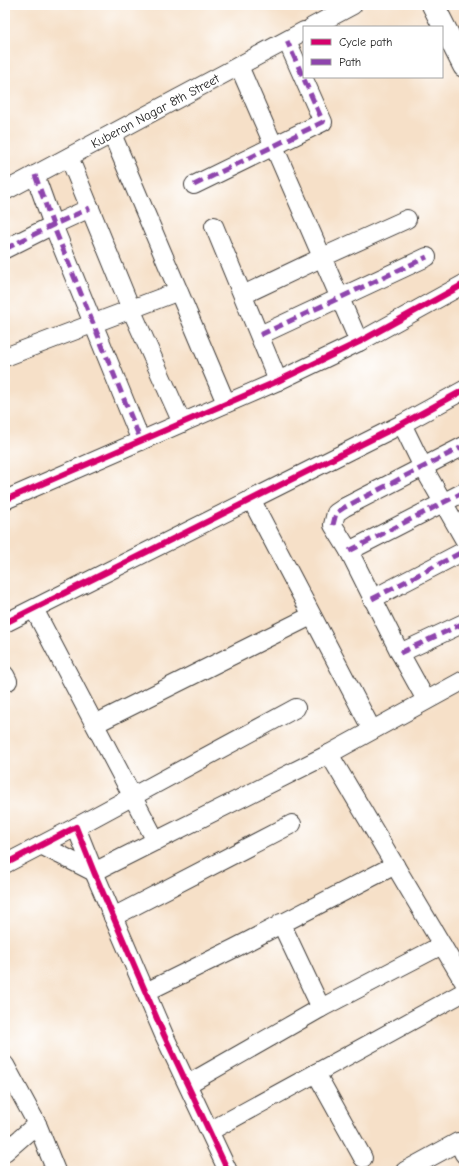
<svg xmlns="http://www.w3.org/2000/svg" width="469" height="1176" font-family="'Comic Neue',sans-serif">
<style>
.lines{fill:none;stroke-linecap:round;stroke-linejoin:round}
.street-casing{stroke:#3d3936;stroke-width:20}
.primary-casing{stroke:#3d3936;stroke-width:24}
.street{stroke:#fff;stroke-width:18}
.primary{stroke:#fff;stroke-width:22}
.quiet{stroke:#8e44ad;stroke-width:5;stroke-dasharray:10 5;stroke-linecap:butt}
.cycleway-casing{stroke:#fff;stroke-width:8}
.cycleway{stroke:#d6006c;stroke-width:6}
.labels{text-anchor:middle;dominant-baseline:central;stroke-width:3;stroke-linejoin:round;paint-order:stroke}
.street-label{font-size:13px;fill:#1c1c1c;stroke:#fff}
</style>
<rect width="100%" height="100%" fill="#fff"/>
<filter id="ink" filterUnits="userSpaceOnUse"><feTurbulence type="fractalNoise" baseFrequency=".025" numOctaves="2"/><feDisplacementMap in="SourceGraphic" scale="8" xChannelSelector="R" yChannelSelector="G"/><feConvolveMatrix kernelMatrix="1 2 1 2 8 2 1 2 1" color-interpolation-filters="sRGB"/></filter>
<filter id="wash" filterUnits="userSpaceOnUse"><feTurbulence type="fractalNoise" baseFrequency=".012" numOctaves="4" result="noise"/><feDisplacementMap in="SourceGraphic" scale="16" xChannelSelector="R" yChannelSelector="G"/><feGaussianBlur stdDeviation="0.9" result="paint"/><feColorMatrix in="noise" values="0 0 0 0 0 0 0 0 0 0 0 0 0 0 0 0 0 1.4 0 .05"/><feComposite in="paint" operator="in"/></filter>
<g filter="url(#wash)">
<rect width="100%" height="100%" fill="#f6e0c8"/>
</g>
<g filter="url(#ink)">
<g class="lines">
<defs>
<g id="street">
<polyline points="312,27 353,5"/>
<polyline points="239,66 359,342"/>
<polyline points="112,134 226,403"/>
<polyline points="69,157 131,309 182,423"/>
<polyline points="35,175 53,225 141,441"/>
<polyline points="194,185 323,122 287,41"/>
<polyline points="5,191 304,31"/>
<polyline points="214,226 278,381"/>
<polyline points="5,249 53,225 90,208"/>
<polyline points="243,295 323,257 407,219"/>
<polyline points="260,335 427,257"/>
<polyline points="5,357 179,291"/>
<polyline points="402,424 423,467 464,539"/>
<polyline points="251,499 372,730"/>
<polyline points="5,500 278,381 359,342 464,284"/>
<polyline points="349,551 464,492"/>
<polyline points="372,599 464,551"/>
<polyline points="34,609 156,841"/>
<polyline points="5,623 402,424 464,390"/>
<polyline points="400,653 464,623"/>
<polyline points="5,675 8,681 5,682"/>
<polyline points="426,700 400,653 349,551 333,525 336,513 345,507 464,446"/>
<polyline points="95,724 311,616"/>
<polyline points="329,754 464,982"/>
<polyline points="76,827 296,708"/>
<polyline points="41,845 94,872"/>
<polyline points="5,864 76,827 94,872 164,1035 228,1171"/>
<polyline points="94,872 329,754 464,680"/>
<polyline points="113,917 292,824"/>
<polyline points="281,923 321,1008"/>
<polyline points="146,992 235,948 395,865"/>
<polyline points="5,1065 37,1124 56,1171"/>
<polyline points="316,1073 363,1158"/>
<polyline points="188,1084 321,1008 442,945"/>
<polyline points="210,1131 464,992"/>
<polyline points="5,1152 37,1124"/>
<polyline points="405,1171 458,1142 464,1154"/>
</g>
<polyline id="primary" points="433,5 464,66"/>
</defs>
<use href="#street" class="street-casing"/>
<use href="#primary" class="primary-casing"/>
<use href="#street" class="street"/>
<use href="#primary" class="primary"/>
<g class="quiet">
<polyline points="35,175 53,225 141,441"/>
<polyline points="194,185 323,122 287,41"/>
<polyline points="5,249 53,225 90,208"/>
<polyline points="260,335 427,257"/>
<polyline points="333,525 336,513 345,507 464,446"/>
<polyline points="349,551 464,492"/>
<polyline points="372,599 464,551"/>
<polyline points="400,653 464,623"/>
</g>
<defs>
<g id="cycleway">
<polyline points="5,500 278,381 359,342 464,284"/>
<polyline points="5,623 402,424 464,390"/>
<polyline points="5,864 76,827 94,872 164,1035 228,1171"/>
</g>
</defs>
<use href="#cycleway" class="cycleway-casing"/>
<use href="#cycleway" class="cycleway"/>
</g>
</g>
<g class="labels">
<g class="street-label">
<text transform="translate(155 111) rotate(-28)">Kuberan Nagar 8th Street</text>
</g>
</g>
<rect width="469" height="1176" fill="none" stroke="#fff" stroke-width="20"/>
<rect x="303" y="26" width="140" height="52" fill="#ffffff" stroke="#a4a4a4"/>
<rect x="311" y="39" width="20" height="6" fill="#d6006c" stroke="#a4a4a4"/>
<text x="339" y="46" font-size="12" fill="#1c1c1c">Cycle path</text>
<rect x="311" y="59" width="20" height="6" fill="#8e44ad" stroke="#a4a4a4"/>
<text x="339" y="66" font-size="12" fill="#1c1c1c">Path</text>
</svg>
